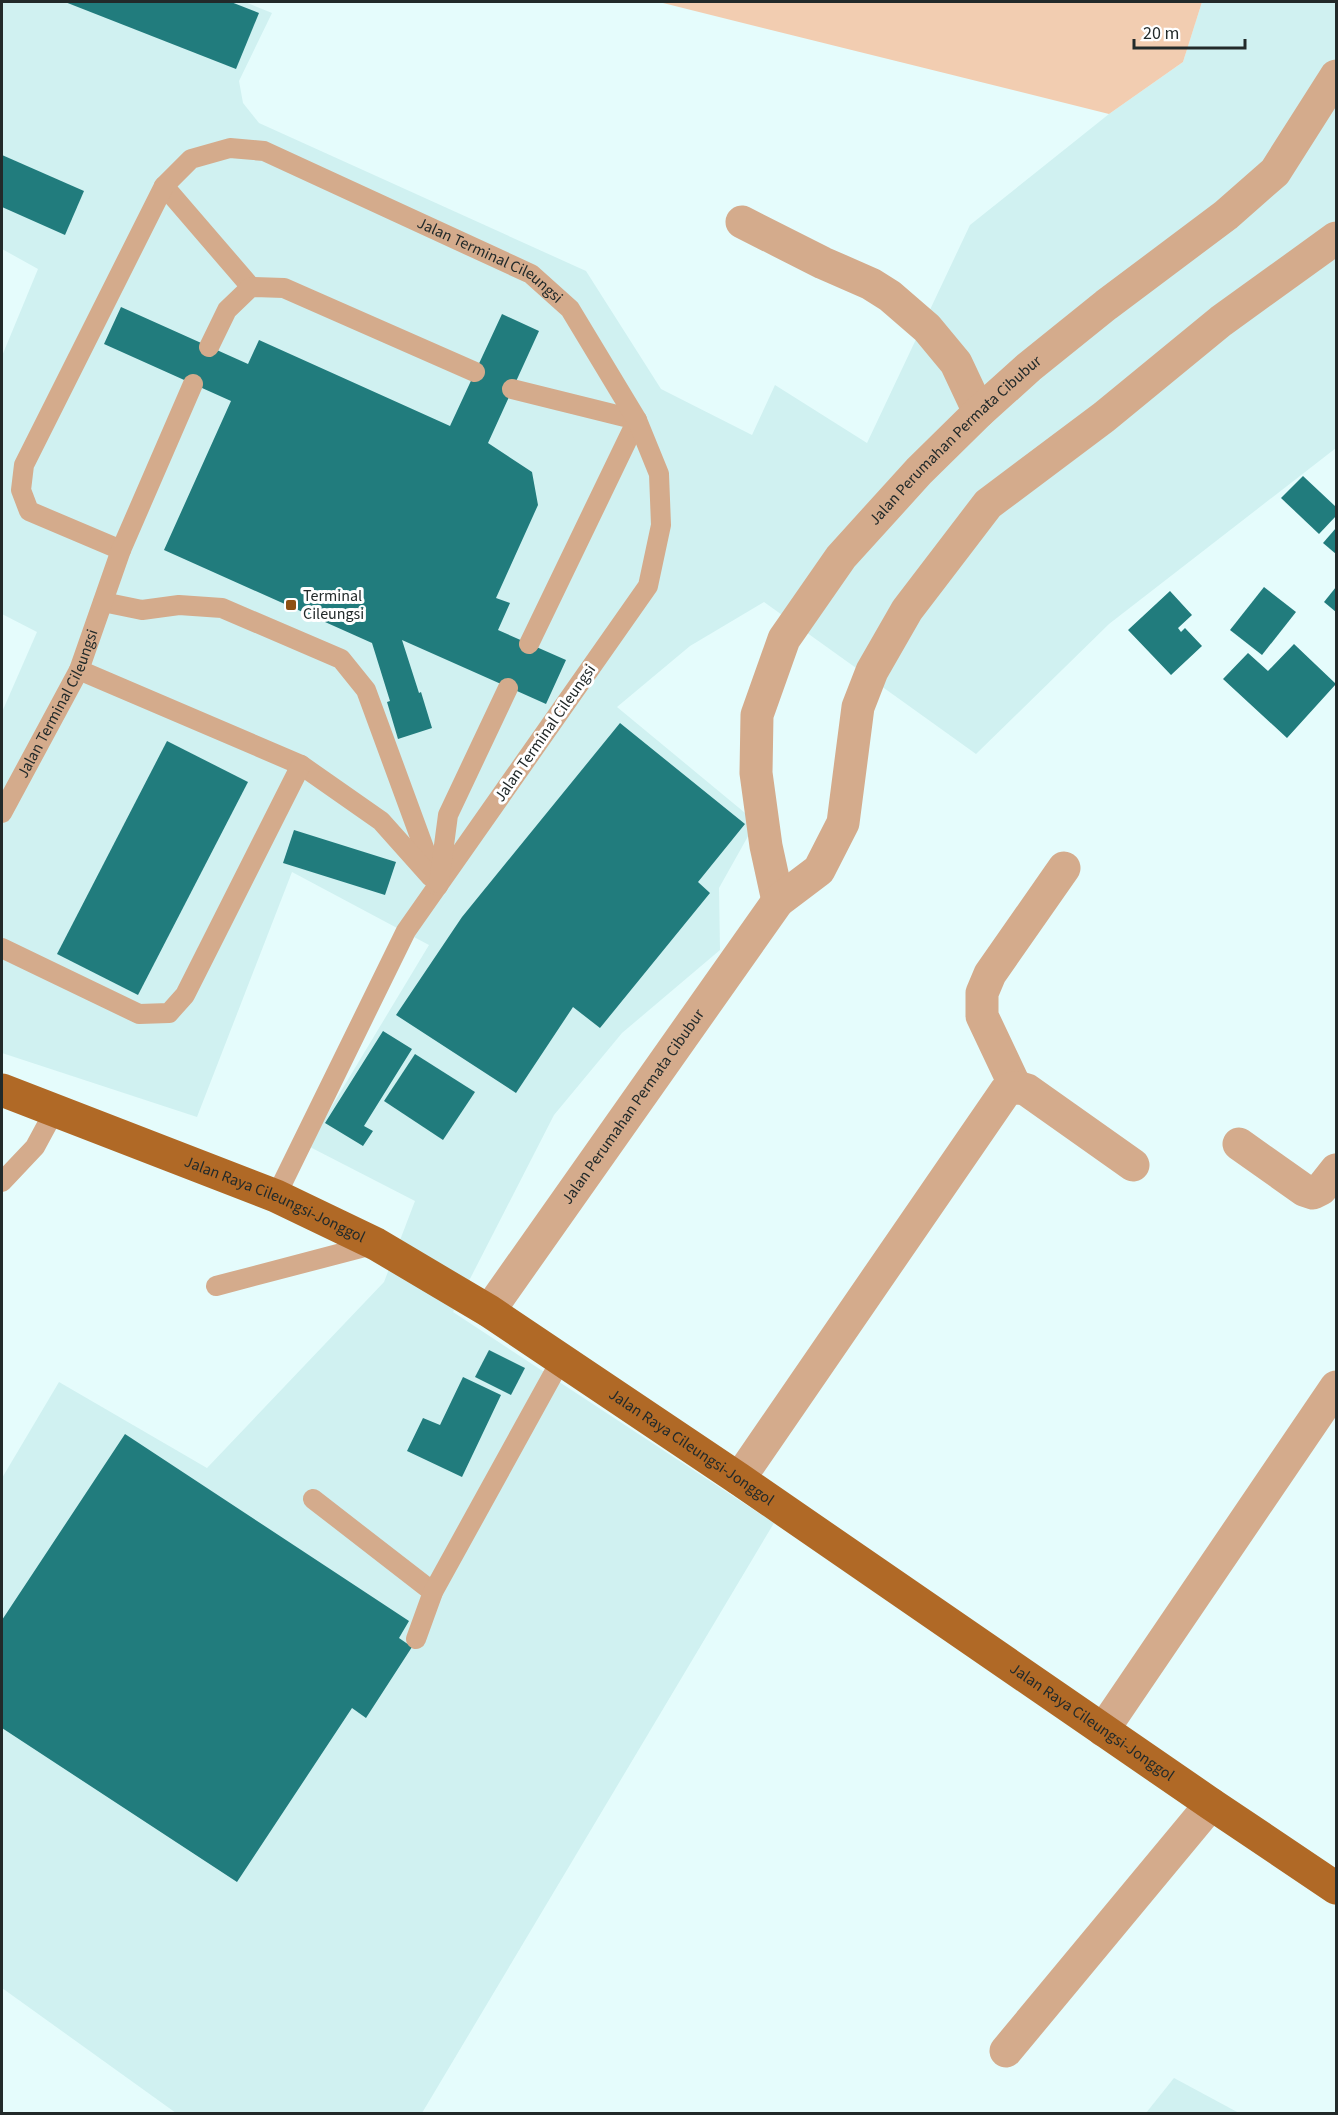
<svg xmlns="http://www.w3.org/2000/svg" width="1338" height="2115" font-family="'Source Sans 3',sans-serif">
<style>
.built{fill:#d0f1f1}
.green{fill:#f2cdb1}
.building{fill:#217c7d}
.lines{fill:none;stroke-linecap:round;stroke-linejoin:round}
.lane{stroke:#d4ab8c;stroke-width:20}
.street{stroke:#d4ab8c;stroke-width:33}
.primary{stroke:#b06926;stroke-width:33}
.poi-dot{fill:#8d5012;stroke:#fff;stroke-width:2}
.labels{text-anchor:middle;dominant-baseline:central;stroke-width:6;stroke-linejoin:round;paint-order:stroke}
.street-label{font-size:16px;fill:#222a2a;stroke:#fff}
.poi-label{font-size:16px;fill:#222a2a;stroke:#fff;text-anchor:start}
</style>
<rect width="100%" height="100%" fill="#e5fcfc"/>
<g class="built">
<polygon points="2,2 245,2 272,13 239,81 243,103 259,123 586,271 661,389 752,435 775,385 867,443 970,225 1109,114 1183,62 1202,2 1336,2 1336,448 1109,624 976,754 764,602 690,646 617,707 756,822 719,888 720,950 622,1033 554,1115 453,1312 774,1523 422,2113 176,2113 2,1988 2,1478 59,1382 207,1468 384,1282 415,1201 308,1146 429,945 292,872 197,1117 2,1053 2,712 37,632 2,614 2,356 38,269 2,249"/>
<polygon points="1174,2078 1239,2113 1146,2113"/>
</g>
<polygon class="green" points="659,2 1202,2 1183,62 1109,114"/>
<g class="building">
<polygon points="65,2 231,2 259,13 236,69"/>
<polygon points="2,155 84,191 65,235 2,207"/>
<polygon points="121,307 248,364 259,340 450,426 502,314 539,331 488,443 532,472 538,505 496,598 510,603 498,630 566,660 546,704 402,640 419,693 421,692 432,728 398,739 387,702 390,701 372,643 164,550 231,401 104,344"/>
<polygon points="1303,476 1336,507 1336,516 1319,534 1281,498"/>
<polygon points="1336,528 1336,554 1323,543"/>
<polygon points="1264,587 1296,612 1262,655 1230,630"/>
<polygon points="1336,587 1336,612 1324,602"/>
<polygon points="1170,591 1192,615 1178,628 1181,632 1185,628 1202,646 1171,675 1128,630"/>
<polygon points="1294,644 1336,684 1287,738 1223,679 1248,653 1268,671"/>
<polygon points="620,723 745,824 698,882 710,893 600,1028 573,1007 516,1093 396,1015 462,917"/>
<polygon points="167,741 248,782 138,995 57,954"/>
<polygon points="294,830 396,862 385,895 283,863"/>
<polygon points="383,1031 412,1049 364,1126 373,1131 363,1146 325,1123"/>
<polygon points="415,1054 475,1092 443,1140 384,1101"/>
<polygon points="489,1350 525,1368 511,1395 475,1377"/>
<polygon points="463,1377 501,1395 462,1477 407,1451 423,1418 440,1425"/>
<polygon points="125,1434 409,1621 399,1638 412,1647 366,1718 352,1708 237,1882 2,1728 2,1620"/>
</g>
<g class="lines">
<g class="lane">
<polyline points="164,186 251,287"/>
<polyline points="209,347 227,310 251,287 284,288 475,372"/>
<polyline points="512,389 637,420 529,644"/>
<path id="s1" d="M121,550L29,511L21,490L24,465L164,186L191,159L230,148L264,151L531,274L570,309L637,420L659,474L661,525L648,586L406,931L276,1196"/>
<polyline points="103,602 142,610 179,605 222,608 341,659 366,690 438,886"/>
<polyline points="79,670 301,765 381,821 431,877"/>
<path id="s2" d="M2,813L79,670L121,550L193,384"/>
<polyline points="439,883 448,815 508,688"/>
<polyline points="2,948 139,1014 169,1013 185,995 301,765"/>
<polyline points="2,1182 35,1147 55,1110"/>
<polyline points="216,1286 376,1244"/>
<polyline points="313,1499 433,1592"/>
<polyline points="416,1639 433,1592 561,1360"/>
</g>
<g class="street">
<polyline points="742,222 823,263 871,284 890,296 927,328 956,363 979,412"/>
<path id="s3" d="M778,901L766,846L756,773L757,715L784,639L841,557L919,471L979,412L1029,367L1106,305L1226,215L1275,172L1336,76"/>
<polyline points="1016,1088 982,1016 982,993 990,974 1064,868"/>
<polyline points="1239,1144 1304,1190 1313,1193 1321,1189 1336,1170"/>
<path id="s4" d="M489,1311L778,901L819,870L843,823L858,707L872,671L907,610L988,504L1104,417L1221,321L1336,238"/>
<path d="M739,1479L1005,1092C1011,1087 1020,1087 1027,1090L1133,1165"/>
<polyline points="1103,1730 1336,1387"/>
<polyline points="1006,2051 1211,1804"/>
</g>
<path class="primary" id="s5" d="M2,1090L276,1196L376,1244L489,1311L739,1479L1211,1804L1336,1888"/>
</g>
<rect class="poi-dot" x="285" y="599" width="12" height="12" rx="3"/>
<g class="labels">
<g class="street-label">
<text stroke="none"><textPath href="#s1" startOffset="824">Jalan Terminal Cileungsi</textPath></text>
<text stroke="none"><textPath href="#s3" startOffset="532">Jalan Perumahan Permata Cibubur</textPath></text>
<text stroke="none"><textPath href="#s2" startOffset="123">Jalan Terminal Cileungsi</textPath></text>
<text transform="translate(545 733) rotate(-55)">Jalan Terminal Cileungsi</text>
<text stroke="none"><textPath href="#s4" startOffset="250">Jalan Perumahan Permata Cibubur</textPath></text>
<text stroke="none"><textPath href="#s5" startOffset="294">Jalan Raya Cileungsi-Jonggol</textPath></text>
<text stroke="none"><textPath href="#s5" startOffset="780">Jalan Raya Cileungsi-Jonggol</textPath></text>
<text stroke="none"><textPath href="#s5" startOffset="1266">Jalan Raya Cileungsi-Jonggol</textPath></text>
</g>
<g class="poi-label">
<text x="303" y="596">Terminal<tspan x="303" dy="18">Cileungsi</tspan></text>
</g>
</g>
<rect width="1338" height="2115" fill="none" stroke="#222a2a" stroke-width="6"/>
<path d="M1134 39v9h111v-9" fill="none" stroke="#222a2a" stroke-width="3"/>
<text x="1143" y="39" font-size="18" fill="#222a2a" stroke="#ffffff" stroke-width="4.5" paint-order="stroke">20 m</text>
</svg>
